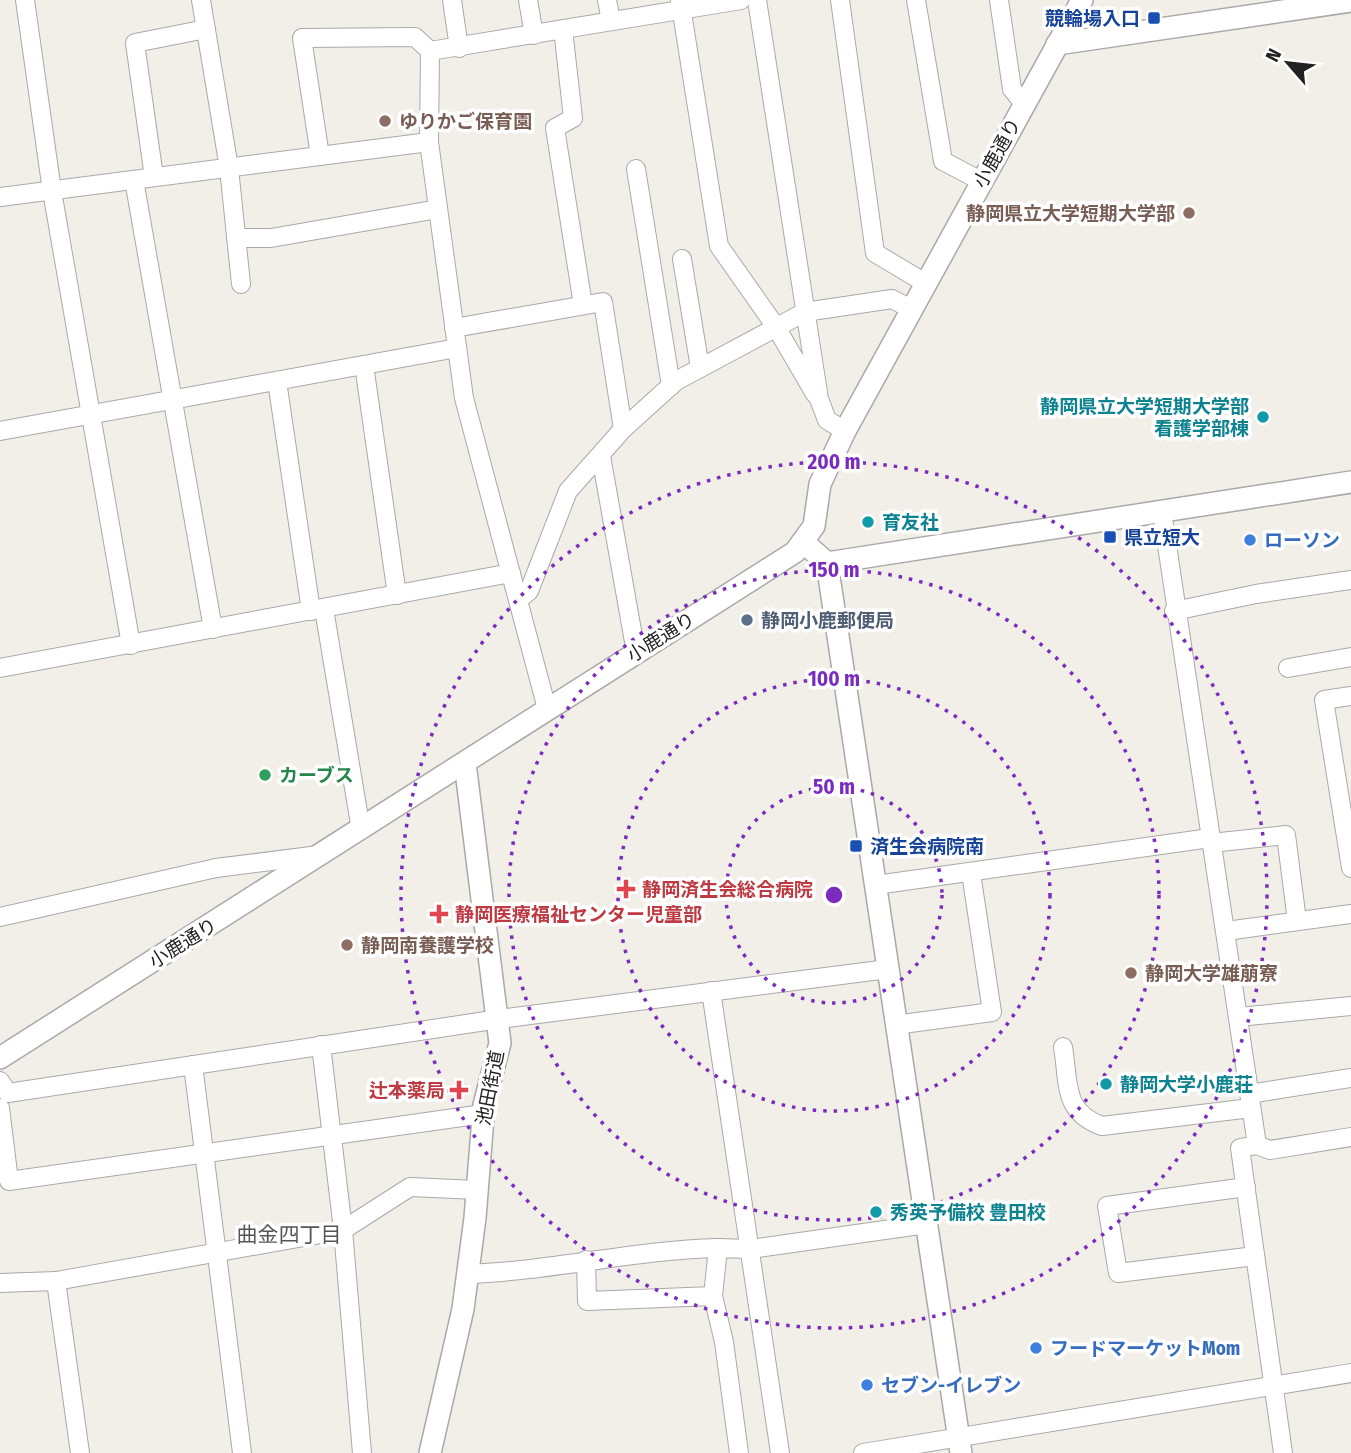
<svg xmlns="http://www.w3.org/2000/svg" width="1351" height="1453" font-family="'Fira Sans Condensed','Noto Sans JP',sans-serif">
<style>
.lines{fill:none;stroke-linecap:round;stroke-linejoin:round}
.minor-casing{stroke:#a9a9a9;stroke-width:20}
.tertiary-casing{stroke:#a9a9a9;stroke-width:24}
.minor{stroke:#fff;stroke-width:18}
.tertiary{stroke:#fff;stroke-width:21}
.ring{fill:none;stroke:#7b2cbf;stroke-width:3.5;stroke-dasharray:3.5 7}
.transit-dot{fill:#1a4fb4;stroke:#fff;stroke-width:2.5}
.education-dot{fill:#8d6e63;stroke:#fff;stroke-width:2.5}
.culture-dot{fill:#0f9aa8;stroke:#fff;stroke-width:2.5}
.shop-dot{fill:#3f7fe0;stroke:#fff;stroke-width:2.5}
.service-dot{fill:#5c6f8a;stroke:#fff;stroke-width:2.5}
.leisure-dot{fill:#2e9e5b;stroke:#fff;stroke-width:2.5}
.health-dot{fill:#e0444e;stroke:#fff;stroke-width:2.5}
.labels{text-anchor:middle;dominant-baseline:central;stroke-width:7;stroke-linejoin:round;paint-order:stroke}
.transit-label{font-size:19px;font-weight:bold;fill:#164399;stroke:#fff;text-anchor:start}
.education-label{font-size:19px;font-weight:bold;fill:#785e54;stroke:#fff;text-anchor:start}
.street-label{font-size:19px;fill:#222;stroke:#fff}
.culture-label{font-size:19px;font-weight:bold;fill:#0d838f;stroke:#fff;text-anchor:start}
.shop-label{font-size:19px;font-weight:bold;fill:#366cbe;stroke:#fff;text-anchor:start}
.service-label{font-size:19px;font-weight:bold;fill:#4e5e75;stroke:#fff;text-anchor:start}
.leisure-label{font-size:19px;font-weight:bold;fill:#27864d;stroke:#fff;text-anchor:start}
.health-label{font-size:19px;font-weight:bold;fill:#be3a42;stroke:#fff;text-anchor:start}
.neighbourhood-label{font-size:21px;fill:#555;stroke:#fff}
.centre{fill:#7b2cbf;stroke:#fff;stroke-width:3.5}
.ring-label{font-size:21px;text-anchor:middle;font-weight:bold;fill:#7b2cbf;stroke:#fff;stroke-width:7;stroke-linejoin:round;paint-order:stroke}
</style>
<rect width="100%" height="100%" fill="#f2efe9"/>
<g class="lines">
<defs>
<g id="minor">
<polyline points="25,0 52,191 131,645"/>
<polyline points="201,0 229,168 241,284"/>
<polyline points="452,0 459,48"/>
<polyline points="528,0 534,35"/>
<polyline points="607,0 611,21"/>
<polyline points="680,0 719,246 776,327 815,394"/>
<polyline points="757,0 819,399 827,420 845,431"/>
<polyline points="840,0 875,253 927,284"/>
<polyline points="916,0 943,161 981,181"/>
<polyline points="999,0 1012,89 1024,104"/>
<polyline points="563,29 573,118 555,128 583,305"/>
<polyline points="320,156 302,38 415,37 430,51"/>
<polyline points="636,169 671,386"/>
<polyline points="154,177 135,43 206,29"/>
<polyline points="134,180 213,629"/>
<polyline points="0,197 429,142"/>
<polyline points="236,238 271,238 438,209"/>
<polyline points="682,259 700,368"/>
<polyline points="454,328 603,302 623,429"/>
<polyline points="364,365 397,595"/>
<polyline points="277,381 311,611"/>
<polyline points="0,431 457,348"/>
<polyline points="601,456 636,653"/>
<polyline points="1162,512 1257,1145 1240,1148 1283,1453"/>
<polyline points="518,600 529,591 568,491 623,429 676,381 805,312 892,299 913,310"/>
<polyline points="324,609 361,830"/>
<polyline points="1174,611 1256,594 1351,580"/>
<polyline points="0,668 511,573"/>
<polyline points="1288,668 1351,657"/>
<polyline points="1351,696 1324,700 1351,868"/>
<polyline points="547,709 464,398 429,142 430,51 741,0"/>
<polyline points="1211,843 1286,835 1297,921"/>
<polyline points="876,885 1210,838"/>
<polyline points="0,917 216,868 319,855"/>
<polyline points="1226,931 1351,914"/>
<polyline points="711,991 780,1453"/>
<polyline points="1238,1017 1351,1006"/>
<polyline points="895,1025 992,1012 971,873"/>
<polyline points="321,1045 343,1230 362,1453"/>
<path d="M1063,1047C1069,1084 1063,1112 1102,1126L1251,1108"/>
<polyline points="193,1065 242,1453"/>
<polyline points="0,1081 8,1093 499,1019 888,969"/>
<polyline points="1249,1094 1351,1078"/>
<polyline points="0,1108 9,1181 483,1114"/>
<polyline points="1257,1145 1270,1150 1351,1137"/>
<polyline points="1246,1187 1107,1206 1118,1273 1255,1256"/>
<polyline points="586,1260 587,1301 713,1296"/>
<path d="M467,1274C552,1271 634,1250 718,1248"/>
<polyline points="56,1281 80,1453"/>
<polyline points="0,1283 56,1281 343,1230 410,1187 477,1190"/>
<polyline points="739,1453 724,1342 713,1296 718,1248 751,1249 927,1224"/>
<polyline points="863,1453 1351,1373"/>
</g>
<g id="tertiary">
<polyline points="1057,44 1351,1"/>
<polyline points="803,542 827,563 961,1453"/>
<polyline points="827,563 1351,482"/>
<polyline points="0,1058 795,552 814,526 820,484 845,431 1082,0"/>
<polyline points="430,1453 463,1309 475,1218 484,1105 500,1043 465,763"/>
</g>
</defs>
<use href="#minor" class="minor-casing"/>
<use href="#tertiary" class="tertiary-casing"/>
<use href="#minor" class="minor"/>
<use href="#tertiary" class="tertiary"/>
</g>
<g class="ring">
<circle cx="834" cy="895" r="108"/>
<circle cx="834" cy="895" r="216"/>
<circle cx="834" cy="895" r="325"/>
<circle cx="834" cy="895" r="433"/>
</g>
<g class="transit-dot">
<rect x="1147" y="11" width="14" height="14" rx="3.5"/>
<rect x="1103" y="530" width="14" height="14" rx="3.5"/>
<rect x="849" y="839" width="14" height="14" rx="3.5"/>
</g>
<g class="education-dot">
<circle cx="385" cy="121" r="7"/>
<circle cx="1189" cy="213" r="7"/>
<circle cx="347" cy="945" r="7"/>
<circle cx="1131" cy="973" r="7"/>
</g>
<g class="culture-dot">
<circle cx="1263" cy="417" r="7"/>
<circle cx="868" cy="522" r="7"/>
<circle cx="1106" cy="1084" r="7"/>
<circle cx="876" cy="1212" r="7"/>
</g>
<g class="shop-dot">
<circle cx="1250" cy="540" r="7"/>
<circle cx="1036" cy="1348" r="7"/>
<circle cx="867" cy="1385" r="7"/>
</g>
<circle class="service-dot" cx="747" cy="620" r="7"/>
<circle class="leisure-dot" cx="265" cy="775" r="7"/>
<g class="health-dot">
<path d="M622.5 878.5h7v7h7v7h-7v7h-7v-7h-7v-7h7z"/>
<path d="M435.5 903.5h7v7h7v7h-7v7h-7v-7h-7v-7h7z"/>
<path d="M455.5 1079.5h7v7h7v7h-7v7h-7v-7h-7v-7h7z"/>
</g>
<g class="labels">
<g class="transit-label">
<text x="1140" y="18" text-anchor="end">競輪場入口</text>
<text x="1124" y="537">県立短大</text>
<text x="870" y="846">済生会病院南</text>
</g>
<g class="education-label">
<text x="399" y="121">ゆりかご保育園</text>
<text x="1175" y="213" text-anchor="end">静岡県立大学短期大学部</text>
<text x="361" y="945">静岡南養護学校</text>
<text x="1145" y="973">静岡大学雄萠寮</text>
</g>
<g class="street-label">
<text transform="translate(997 153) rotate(-61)">小鹿通り</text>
<text transform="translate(661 637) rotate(-32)">小鹿通り</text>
<text transform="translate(183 943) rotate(-32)">小鹿通り</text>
<text transform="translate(490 1088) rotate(-79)">池田街道</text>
</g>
<g class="culture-label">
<text x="1249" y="406" text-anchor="end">静岡県立大学短期大学部<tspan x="1249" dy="22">看護学部棟</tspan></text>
<text x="882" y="522">育友社</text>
<text x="1120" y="1084">静岡大学小鹿荘</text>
<text x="890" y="1212">秀英予備校 豊田校</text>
</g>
<g class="shop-label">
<text x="1264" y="540">ローソン</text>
<text x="1050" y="1348">フードマーケットMom</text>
<text x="881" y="1385">セブン-イレブン</text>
</g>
<g class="service-label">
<text x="761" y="620">静岡小鹿郵便局</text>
</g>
<g class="leisure-label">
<text x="279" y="775">カーブス</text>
</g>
<g class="health-label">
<text x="642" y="889">静岡済生会総合病院</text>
<text x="455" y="914">静岡医療福祉センター児童部</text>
<text x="445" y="1090" text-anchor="end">辻本薬局</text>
</g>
<g class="neighbourhood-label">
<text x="289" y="1235">曲金四丁目</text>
</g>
</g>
<circle cx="834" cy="895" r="10" class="centre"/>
<g class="ring-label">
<text x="834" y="469">200 m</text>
<text x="834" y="577">150 m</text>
<text x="834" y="686">100 m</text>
<text x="834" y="794">50 m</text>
</g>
<g transform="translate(1288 63) rotate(298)" stroke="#ffffff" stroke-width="5" paint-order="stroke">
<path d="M0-5L12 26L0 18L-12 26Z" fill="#222222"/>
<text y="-10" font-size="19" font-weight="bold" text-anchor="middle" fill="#222222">N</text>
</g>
</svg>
